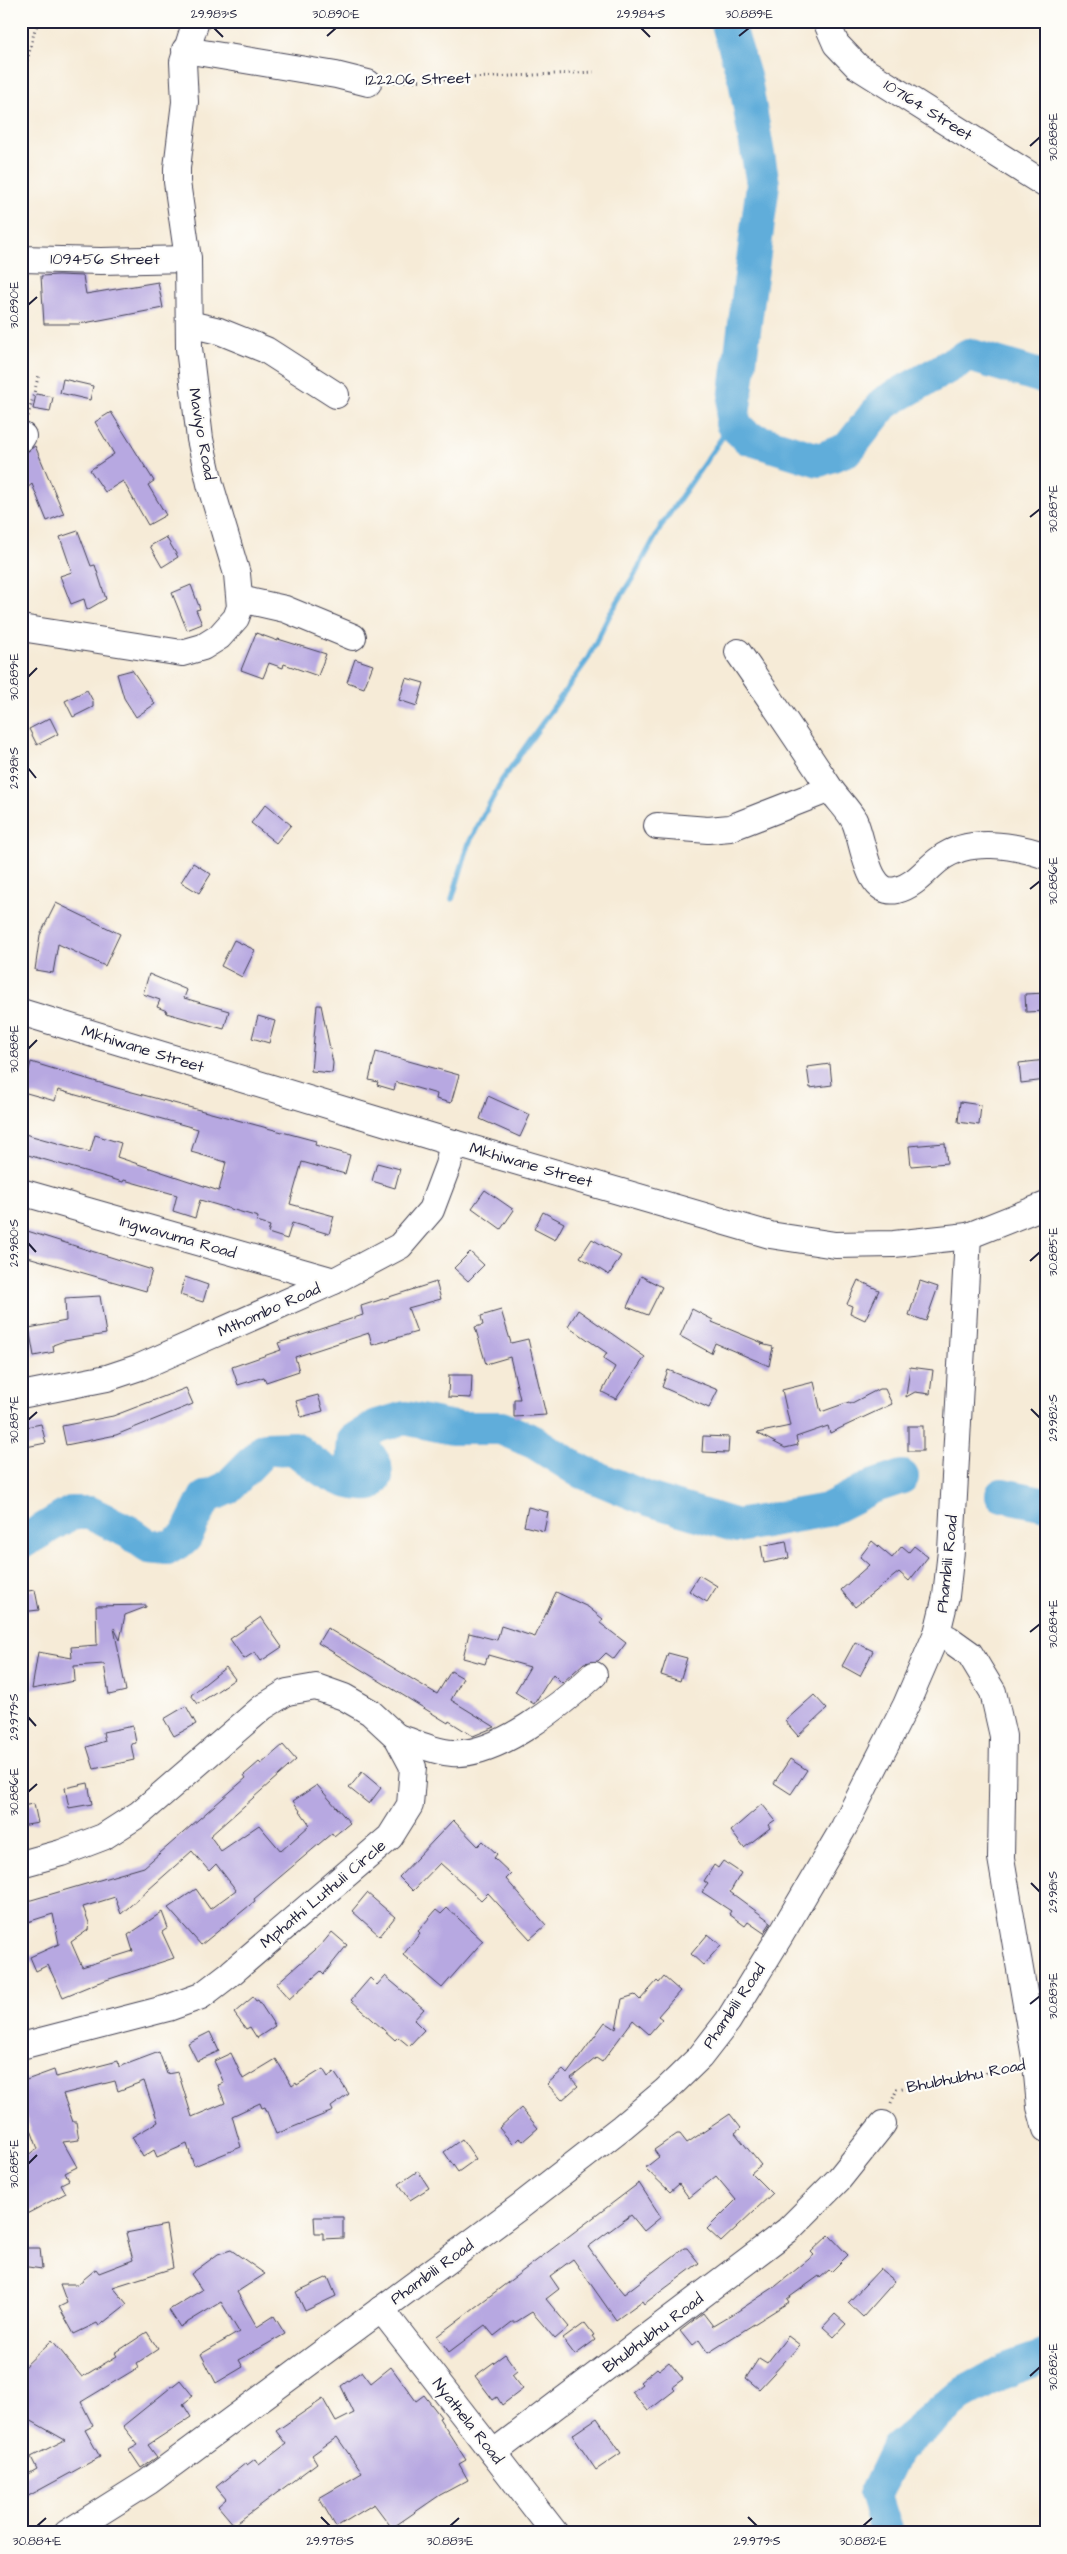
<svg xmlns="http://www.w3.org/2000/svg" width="1067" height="2554" font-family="'Architects Daughter',sans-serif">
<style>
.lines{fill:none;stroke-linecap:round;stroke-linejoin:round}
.stream{stroke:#61adda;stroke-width:5.5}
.river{stroke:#61adda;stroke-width:34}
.building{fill:#b7a8e1}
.minor-casing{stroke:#424052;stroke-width:28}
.path{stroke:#424052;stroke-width:3;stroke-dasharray:1 4;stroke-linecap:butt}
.minor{stroke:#fff;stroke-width:26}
.ticks{fill:none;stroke:#22223b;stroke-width:2}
.labels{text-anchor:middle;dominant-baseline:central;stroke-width:4.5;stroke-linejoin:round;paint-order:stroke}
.street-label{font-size:16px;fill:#22223b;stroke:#fdfcf7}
.neatline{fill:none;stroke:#22223b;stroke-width:2}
.ticks-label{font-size:12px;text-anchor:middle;fill:#22223b}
</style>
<rect width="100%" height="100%" fill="#fdfcf7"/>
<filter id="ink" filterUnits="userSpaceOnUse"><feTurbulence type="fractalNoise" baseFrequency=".02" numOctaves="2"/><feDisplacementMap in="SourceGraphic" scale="10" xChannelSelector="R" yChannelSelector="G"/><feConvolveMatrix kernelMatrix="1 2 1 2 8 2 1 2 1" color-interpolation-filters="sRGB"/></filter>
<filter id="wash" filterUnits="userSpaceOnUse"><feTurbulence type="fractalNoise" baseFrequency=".0096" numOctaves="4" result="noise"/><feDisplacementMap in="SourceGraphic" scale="20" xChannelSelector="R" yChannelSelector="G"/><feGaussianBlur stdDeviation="1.12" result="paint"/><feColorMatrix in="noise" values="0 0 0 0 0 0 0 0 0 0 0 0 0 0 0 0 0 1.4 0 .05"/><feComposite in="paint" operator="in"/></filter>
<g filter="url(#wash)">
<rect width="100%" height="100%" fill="#f6ebd7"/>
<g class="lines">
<polyline class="stream" points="452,899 469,843 502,780 587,660 610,614 635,574 663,523 732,423"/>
<g class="river">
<polyline points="727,21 745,80 763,184 732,423 748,438 819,460 848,449 884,403 969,355 1046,378"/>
<polyline points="1002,1495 1046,1504"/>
<path d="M21,1543L71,1513H90L129,1532L149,1546L168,1548L185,1538L205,1498L227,1488L265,1449L294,1448C315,1465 341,1487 370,1484L376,1476L375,1465L370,1457L353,1454L354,1440L377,1426L405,1418L453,1428H501L534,1442L578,1470L648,1499L737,1526L827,1510L872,1487L902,1477"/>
<polyline points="887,2533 875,2495 897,2449 961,2395 1009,2369 1046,2356"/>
</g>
</g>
<g id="blocks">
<g class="building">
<polygon points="58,275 83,276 86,294 158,282 163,308 79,324 44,324 41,276"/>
<polygon points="63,379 93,386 90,400 60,393"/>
<polygon points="36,394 53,397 50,412 33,409"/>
<polygon points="111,412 154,481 148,485 166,515 148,525 123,481 105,492 90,470 114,454 95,422"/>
<polygon points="35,446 64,514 47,521 32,484 21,493 21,456"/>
<polygon points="78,531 91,566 95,565 106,599 87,610 84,599 71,604 60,576 72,572 60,537"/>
<polygon points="166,537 178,557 162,567 150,546"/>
<polygon points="191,585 200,609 196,610 202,624 187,630 172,593"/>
<polygon points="256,633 278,641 278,639 326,654 318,676 284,664 283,668 269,663 263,678 241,670"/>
<polygon points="355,659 373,665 364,688 347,682"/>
<polygon points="132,670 155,704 136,717 124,698 117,674"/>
<polygon points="406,678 424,683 417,706 399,700"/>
<polygon points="87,690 93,701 93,707 73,717 65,701"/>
<polygon points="50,718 58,734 37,745 29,729"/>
<polygon points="266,804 291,825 276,843 251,823"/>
<polygon points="193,863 211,874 199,893 181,882"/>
<polygon points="56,903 120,934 105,966 58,944 53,973 35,970 40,935"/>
<polygon points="234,940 255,950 242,977 221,966"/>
<polygon points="149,974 187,990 184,998 229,1011 224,1029 166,1013 167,1011 157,1007 160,1000 143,994"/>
<polygon points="1046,993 1046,1011 1026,1012 1025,994"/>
<polygon points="317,1005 321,1005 333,1063 332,1073 311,1071"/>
<polygon points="258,1016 275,1021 269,1043 252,1038"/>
<polygon points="376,1052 459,1075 451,1103 436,1099 437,1094 396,1082 394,1090 377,1085 378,1082 369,1080"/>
<polygon points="1046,1060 1046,1080 1021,1083 1019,1063"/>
<polygon points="31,1062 117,1088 316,1141 315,1145 350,1155 345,1174 302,1162 290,1204 334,1216 329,1234 292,1223 287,1239 268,1233 270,1226 257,1222 258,1217 200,1200 195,1218 173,1211 177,1195 124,1180 123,1182 21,1153 21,1133 90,1152 95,1135 121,1143 117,1157 219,1191 226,1162 191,1152 198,1129 58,1090 55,1101 23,1092"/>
<polygon points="830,1064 832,1085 810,1088 807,1067"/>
<polygon points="488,1096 530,1115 520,1137 480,1119"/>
<polygon points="960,1102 981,1105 979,1125 958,1122"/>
<polygon points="945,1143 947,1163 911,1166 909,1146"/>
<polygon points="377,1163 400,1169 395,1188 372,1181"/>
<polygon points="485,1190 514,1210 501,1229 472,1208"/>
<polygon points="543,1212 564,1223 555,1240 534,1229"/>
<polygon points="21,1229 152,1270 146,1291 21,1255"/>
<polygon points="592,1239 621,1256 609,1275 580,1257"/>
<polygon points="470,1252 484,1265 468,1281 454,1268"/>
<polygon points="641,1276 662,1287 648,1315 627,1307"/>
<polygon points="185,1277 208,1285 203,1302 180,1295"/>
<polygon points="858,1280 879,1290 865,1320 850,1313 852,1306 847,1304"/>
<polygon points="920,1281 938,1287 926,1321 909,1315"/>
<polygon points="436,1282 441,1299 408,1308 417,1332 372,1345 369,1333 295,1357 299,1371 266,1382 264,1377 238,1385 232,1367 281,1350 278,1343 363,1315 361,1306"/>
<polygon points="100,1296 106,1334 64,1341 53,1345 54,1352 34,1356 29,1328 66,1321 65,1298"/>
<polygon points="692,1309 713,1320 712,1322 765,1344 761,1344 773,1347 769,1366 715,1343 711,1353 680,1336"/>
<polygon points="501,1310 511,1343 528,1339 546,1415 514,1417 514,1399 520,1399 510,1357 486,1364 475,1327 483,1325 481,1316"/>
<polygon points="578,1310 645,1357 616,1399 602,1392 615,1367 603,1359 607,1353 568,1326"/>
<polygon points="910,1367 933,1370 930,1394 915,1392 906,1397"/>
<polygon points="668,1370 718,1390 709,1408 662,1387"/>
<polygon points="449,1375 472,1375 471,1398 448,1397"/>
<polygon points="814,1382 821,1412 849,1402 850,1404 879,1389 885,1389 892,1404 830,1433 828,1426 796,1437 798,1445 785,1448 757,1433 790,1426 782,1390"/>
<polygon points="186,1388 193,1404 116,1435 66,1445 62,1426 113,1416"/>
<polygon points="318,1395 323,1411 301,1417 296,1401"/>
<polygon points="41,1424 46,1443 21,1448 21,1428"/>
<rect x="908" y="1426" width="15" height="25"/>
<polygon points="703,1436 729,1437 728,1453 702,1452"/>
<polygon points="528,1507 548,1512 544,1531 524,1526"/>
<polygon points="786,1541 789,1558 764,1563 761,1546"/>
<polygon points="872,1541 892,1558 902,1546 909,1552 914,1546 928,1557 909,1581 899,1572 855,1607 841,1590 869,1565 860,1557"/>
<polygon points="699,1575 717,1586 707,1602 689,1591"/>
<polygon points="35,1590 39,1610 21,1612 21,1592"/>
<polygon points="556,1592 588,1607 603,1619 600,1623 626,1643 614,1659 606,1653 598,1661 584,1663 562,1683 553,1674 534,1704 515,1692 530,1667 488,1655 485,1664 463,1658 469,1633 497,1640 501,1626 535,1637"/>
<polygon points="146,1605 146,1607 125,1615 120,1640 114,1628 126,1691 109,1695 104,1664 74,1666 75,1681 32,1689 38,1652 72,1658 71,1647 97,1645 96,1606"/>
<polygon points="261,1617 282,1647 261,1661 255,1652 244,1659 230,1639"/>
<polygon points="327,1628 437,1694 451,1671 463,1678 451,1700 495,1727 473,1736 449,1721 448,1723 318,1643"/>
<polygon points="855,1642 873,1651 860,1676 842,1666"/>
<polygon points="668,1653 687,1658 680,1681 661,1675"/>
<polygon points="226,1667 235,1679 198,1704 191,1695"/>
<polygon points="814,1695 827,1709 798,1736 785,1721"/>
<polygon points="186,1706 196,1724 174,1736 164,1719"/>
<polygon points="133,1726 136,1743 131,1744 134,1760 94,1769 87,1747 105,1741 103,1732"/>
<polygon points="283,1745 296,1760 210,1836 221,1851 259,1825 281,1851 310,1825 293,1801 317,1785 350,1823 334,1836 332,1833 254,1899 255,1901 201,1945 168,1908 196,1889 210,1909 236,1890 216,1864 209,1871 192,1851 121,1914 115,1897 83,1907 89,1923 88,1930 71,1942 82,1967 133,1951 128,1935 162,1912 168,1928 162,1932 174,1958 97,1983 63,1997 48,1965 36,1971 30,1957 59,1944 53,1914 21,1924 21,1903 144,1867 246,1778 244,1775 259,1762 261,1764"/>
<polygon points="790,1759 807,1770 791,1794 774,1783"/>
<polygon points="362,1772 381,1788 369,1804 349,1788"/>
<polygon points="88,1783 92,1804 69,1808 65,1788"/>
<polygon points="34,1804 38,1823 21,1826 21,1806"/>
<polygon points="762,1804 775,1820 768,1825 770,1828 744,1848 731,1831"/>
<polygon points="453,1820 478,1846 483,1841 497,1854 494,1858 511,1874 506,1879 546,1925 530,1939 488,1893 481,1900 440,1863 413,1891 399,1877"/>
<polygon points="723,1861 741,1873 730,1892 771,1922 764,1933 748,1922 745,1926 729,1914 731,1911 702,1892 708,1884 704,1881 714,1865 718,1868"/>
<polygon points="367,1893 395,1917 380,1936 352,1911"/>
<polygon points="447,1908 483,1941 442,1988 403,1955 420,1933 418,1931 436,1910 441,1914"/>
<polygon points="332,1932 347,1945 324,1974 321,1971 289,1999 276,1984 322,1944"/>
<polygon points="708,1934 721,1945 703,1965 691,1954"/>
<polygon points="385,1976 424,2009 414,2020 424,2030 409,2046 398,2037 395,2040 351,2000 370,1978 377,1985"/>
<polygon points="664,1977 680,1991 658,2016 662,2019 649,2034 633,2020 602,2062 596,2058 571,2078 578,2086 562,2100 547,2084 563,2070 567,2074 605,2022 616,2029 622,1999 635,1995 640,2000 657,1981 659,1983"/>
<polygon points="253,1997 256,2001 258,2000 275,2026 257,2038 250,2027 246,2029 234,2013"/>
<polygon points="210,2032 219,2051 197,2061 188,2043"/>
<polygon points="159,2052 167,2074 178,2072 192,2117 225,2103 218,2085 224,2083 214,2061 231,2053 243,2079 276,2059 292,2086 296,2083 297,2085 323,2069 328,2077 334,2072 349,2094 331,2107 333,2111 276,2134 265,2107 262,2108 260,2103 232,2116 241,2147 194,2166 187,2144 157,2157 154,2150 143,2157 132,2137 158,2122 144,2081 118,2091 115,2081 63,2094 73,2122 76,2122 79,2140 63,2142 77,2167 65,2173 69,2180 61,2184 66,2193 21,2217 21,2171 27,2167 22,2158 38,2149 21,2103 21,2082 54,2070 56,2077 118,2061 119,2067"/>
<polygon points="521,2108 538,2128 523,2141 519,2138 513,2144 499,2128"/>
<polygon points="730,2114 741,2128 735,2133 761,2165 751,2173 772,2194 721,2242 707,2229 736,2200 716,2176 689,2198 679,2184 670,2192 645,2168 659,2157 654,2150 677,2134 680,2134 687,2143"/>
<polygon points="462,2139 476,2159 458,2172 444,2152"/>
<polygon points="418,2171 429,2188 410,2200 399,2184"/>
<polygon points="639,2183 661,2217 644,2231 631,2215 588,2247 609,2276 624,2294 684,2248 687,2248 699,2263 644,2304 642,2301 616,2320 573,2259 550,2276 559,2289 546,2299 569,2327 555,2339 532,2312 516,2322 512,2322 494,2336 485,2325 449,2352 437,2336"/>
<polygon points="314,2217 343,2217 343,2238 323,2239 323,2233 315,2233"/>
<polygon points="166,2225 173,2268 113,2287 127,2304 99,2326 97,2323 74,2334 59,2307 67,2303 60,2284 78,2284 96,2269 99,2273 133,2260 126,2233"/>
<polygon points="829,2235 848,2255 831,2272 829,2270 820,2278 819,2276 787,2299 789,2302 708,2353 699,2340 692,2346 680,2331 703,2313 713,2326 738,2311 776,2286 814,2255 811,2252"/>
<polygon points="21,2248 40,2248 42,2269 21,2266"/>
<polygon points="231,2250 265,2274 237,2292 257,2327 274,2316 285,2334 239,2360 243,2367 216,2383 201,2354 239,2332 221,2302 180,2327 169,2310 202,2290 191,2274 218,2254"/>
<polygon points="880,2269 895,2281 863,2317 848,2303"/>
<polygon points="328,2277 336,2296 305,2311 296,2292"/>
<polygon points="835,2314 846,2324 834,2337 823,2327"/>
<polygon points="585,2323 594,2335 592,2336 595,2340 575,2355 563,2339"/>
<polygon points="147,2332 158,2349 137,2363 139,2367 81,2402 93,2426 85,2430 100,2457 21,2500 21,2478 37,2469 31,2457 65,2440 21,2415 21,2370 52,2340 82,2377 117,2356 115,2353"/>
<polygon points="788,2336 800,2345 759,2389 746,2378 759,2358 767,2363"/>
<polygon points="505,2354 517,2371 512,2375 523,2389 502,2405 497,2397 493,2400 475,2376"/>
<polygon points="669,2362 683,2379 672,2387 675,2390 648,2411 632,2392 642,2384 640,2382 657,2368 659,2370"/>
<polygon points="391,2367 416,2401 424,2395 441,2417 439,2418 466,2460 459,2464 468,2480 440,2495 392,2528 374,2504 336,2527 319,2498 362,2473 337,2437 312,2455 317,2463 234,2525 218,2506 226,2499 216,2487 246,2463 247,2465 255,2459 259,2465 286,2444 276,2431 323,2399 336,2422 354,2413 341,2386 362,2371 371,2383"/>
<polygon points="180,2380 193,2396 183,2404 191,2417 148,2445 157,2457 141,2468 129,2450 138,2445 123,2426"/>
<polygon points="597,2418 621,2453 596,2470 572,2435"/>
</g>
</g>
</g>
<g filter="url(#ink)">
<use href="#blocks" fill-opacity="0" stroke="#424052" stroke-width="1"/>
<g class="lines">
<defs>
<g id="minor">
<polyline points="826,21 836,44 857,66 1046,185"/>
<polyline points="185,50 336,75 368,83"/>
<polyline points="21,259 101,261 188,259"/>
<polyline points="189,324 219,331 266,350 336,395"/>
<polyline points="21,439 23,436"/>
<polyline points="240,599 285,609 353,637"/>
<polyline points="21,628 182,653 203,647 219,637 236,618 240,607 237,574 210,484 200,439 189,348 188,259 177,182 177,168 185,102 183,62 196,21"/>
<path d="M738,652C769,697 799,741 829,787C836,798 847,808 854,820C864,840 866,897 897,890C916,885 925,870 940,859C969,837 1014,845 1046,856"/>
<polyline points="657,826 708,830 730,828 830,789"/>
<polyline points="21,1012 453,1143 770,1235 835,1245 894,1244 968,1236 1046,1205"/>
<polyline points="21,1192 334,1281"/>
<polyline points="21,1395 107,1378 140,1367 334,1281 400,1246 431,1210 448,1165 453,1143"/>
<polyline points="937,1633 949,1639 970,1654 993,1692 1003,1736 1001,1858 1036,2063 1040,2107 1046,2129"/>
<path d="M397,1737C414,1742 434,1752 452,1753C497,1757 562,1704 594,1675"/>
<polyline points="21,1864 61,1853 103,1837 139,1814 263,1707 287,1692 316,1687 344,1697 370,1712 397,1737 413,1767 410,1805 390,1837 231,1973 201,1996 168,2008 21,2046"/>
<polyline points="381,2309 555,2533"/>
<polyline points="493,2453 788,2230 839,2179 883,2124"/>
<polyline points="67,2533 148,2482 518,2208 622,2127 665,2091 700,2057 728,2021 780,1936 844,1827 906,1705 937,1633 946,1596 951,1551 968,1236"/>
</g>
</defs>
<use href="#minor" class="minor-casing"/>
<g class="path">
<polyline points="389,82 594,72"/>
<polyline points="21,85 35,29 40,21"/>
<polyline points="28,416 39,374"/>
<polyline points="891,2103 897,2089 1016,2067"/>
</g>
<use href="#minor" class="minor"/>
</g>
</g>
<path class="ticks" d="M214,28L223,37M641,28L650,37M327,36L336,28M739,36L749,28M1030,146L1040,137M28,305L37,297M1030,517L1040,509M28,677L37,668M28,768L36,778M1030,889L1040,881M28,1049L37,1040M28,1243L36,1252M1030,1261L1040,1252M1031,1409L1040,1418M28,1420L37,1412M1030,1632L1040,1624M28,1717L36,1726M28,1792L37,1784M1031,1883L1040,1892M1030,2004L1040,1996M28,2164L37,2155M1030,2376L1040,2367M321,2517L330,2526M748,2517L757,2526M37,2526L46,2518M450,2526L459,2518M863,2526L872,2518"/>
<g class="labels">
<g class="street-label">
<text transform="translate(418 79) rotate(-1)">122206 Street</text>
<text transform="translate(928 110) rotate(32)">107164 Street</text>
<text x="105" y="259">109456 Street</text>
<text transform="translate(202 434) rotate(80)">Maviyo Road</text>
<text transform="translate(143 1049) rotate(17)">Mkhiwane Street</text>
<text transform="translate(531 1165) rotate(16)">Mkhiwane Street</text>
<text transform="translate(178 1237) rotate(16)">Ingwavuma Road</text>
<text transform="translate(269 1310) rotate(-24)">Mthombo Road</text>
<text transform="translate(947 1564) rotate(-84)">Phambili Road</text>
<text transform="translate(323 1894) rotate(-40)">Mphathi Luthuli Circle</text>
<text transform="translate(734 2006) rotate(-56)">Phambili Road</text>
<text transform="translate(966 2076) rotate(-11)">Bhubhubhu Road</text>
<text transform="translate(432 2272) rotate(-36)">Phambili Road</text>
<text transform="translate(653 2333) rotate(-37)">Bhubhubhu Road</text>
<text transform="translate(468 2421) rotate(52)">Nyathela Road</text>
</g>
</g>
<rect width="1067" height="2554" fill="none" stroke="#fdfcf7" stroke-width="55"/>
<rect x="28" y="28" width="1012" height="2498" class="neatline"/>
<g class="ticks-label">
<text x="214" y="18">29.983°S</text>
<text x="336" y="18">30.890°E</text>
<text x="641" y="18">29.984°S</text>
<text x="749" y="18">30.889°E</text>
<text transform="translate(1053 137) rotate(-90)" y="4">30.888°E</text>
<text transform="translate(14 305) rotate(-90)" y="4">30.890°E</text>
<text transform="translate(1053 509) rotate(-90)" y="4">30.887°E</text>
<text transform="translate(14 677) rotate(-90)" y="4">30.889°E</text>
<text transform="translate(14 768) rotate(-90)" y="4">29.981°S</text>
<text transform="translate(1053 881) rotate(-90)" y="4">30.886°E</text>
<text transform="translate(14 1049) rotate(-90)" y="4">30.888°E</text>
<text transform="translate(14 1243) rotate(-90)" y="4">29.980°S</text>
<text transform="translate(1053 1252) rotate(-90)" y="4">30.885°E</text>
<text transform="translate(1053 1418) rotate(-90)" y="4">29.982°S</text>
<text transform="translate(14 1420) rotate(-90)" y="4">30.887°E</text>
<text transform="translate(1053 1624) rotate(-90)" y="4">30.884°E</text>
<text transform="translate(14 1717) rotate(-90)" y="4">29.979°S</text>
<text transform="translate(14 1792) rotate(-90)" y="4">30.886°E</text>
<text transform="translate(1053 1892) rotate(-90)" y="4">29.981°S</text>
<text transform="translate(1053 1996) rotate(-90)" y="4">30.883°E</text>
<text transform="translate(14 2164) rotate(-90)" y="4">30.885°E</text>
<text transform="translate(1053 2367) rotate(-90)" y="4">30.882°E</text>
<text x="37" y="2545">30.884°E</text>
<text x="330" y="2545">29.978°S</text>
<text x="450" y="2545">30.883°E</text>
<text x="757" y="2545">29.979°S</text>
<text x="863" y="2545">30.882°E</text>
</g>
</svg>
